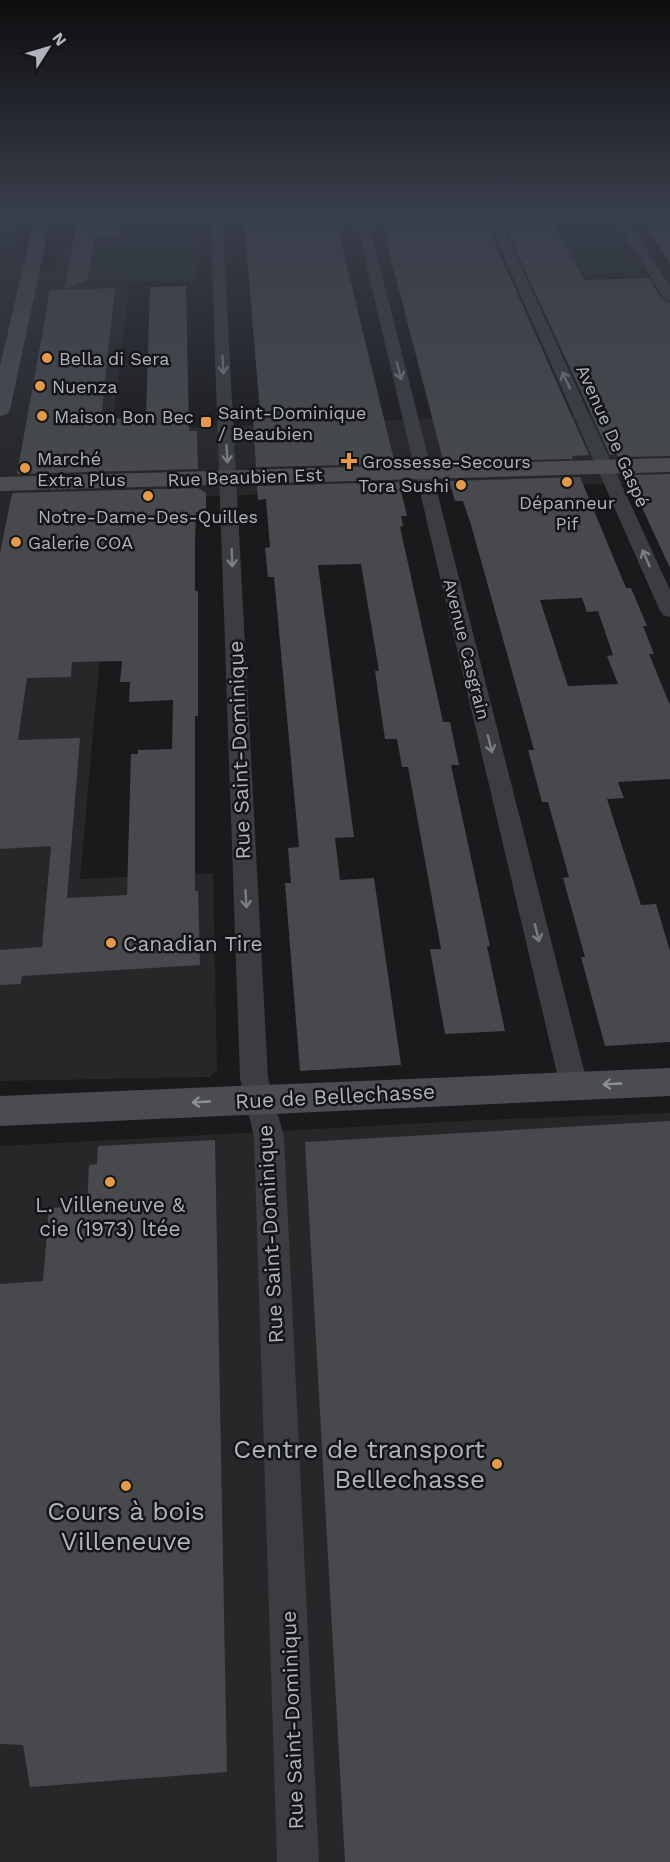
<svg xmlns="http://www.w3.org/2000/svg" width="670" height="1862" font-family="'Work Sans',sans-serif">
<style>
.built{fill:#262729}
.green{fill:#222a22}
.building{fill:#47494c;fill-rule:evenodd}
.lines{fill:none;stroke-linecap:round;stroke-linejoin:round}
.street{fill:#3b3d41;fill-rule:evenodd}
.secondary{fill:#4a4c51;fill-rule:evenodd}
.oneway{stroke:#7a7e84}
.oneway2{stroke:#8b9096}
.poi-dot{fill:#e49a4a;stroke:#151517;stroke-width:2}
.labels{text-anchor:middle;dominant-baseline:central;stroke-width:5;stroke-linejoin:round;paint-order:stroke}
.far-poi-label{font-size:18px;fill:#aeb4bb;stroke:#151517;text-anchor:start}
.far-street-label{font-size:18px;fill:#aeb4bb;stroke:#151517}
.street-label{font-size:21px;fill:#aeb4bb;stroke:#151517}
.poi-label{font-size:21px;fill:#aeb4bb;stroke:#151517;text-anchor:start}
.near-poi-label{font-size:26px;fill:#aeb4bb;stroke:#151517;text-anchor:end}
</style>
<rect width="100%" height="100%" fill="#1a1a1c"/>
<g class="built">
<polygon points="216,212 443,212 216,217"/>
<polygon points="0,251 13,251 31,273 131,272 112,430 573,414 670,413 670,482 114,499 80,879 213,873 217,1071 209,1077 0,1081"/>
<polygon points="670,1113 670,1862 0,1862 0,1146 481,1120"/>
</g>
<g class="green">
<polygon points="0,212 22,212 13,247 0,247"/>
<polygon points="197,228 198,281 130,282 131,272 54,274 60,245 130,243 131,229"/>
<polygon points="558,228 561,233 615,231 642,273 537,276 513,230"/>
</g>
<g class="building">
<polygon points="78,212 122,212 120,237 94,237 88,280 65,289"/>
<polygon points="547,212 584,280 649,278 661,298 670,303 670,456 619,457 616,454 610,455 499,214"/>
<polygon points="636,212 670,212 670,263"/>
<polygon points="482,214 589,455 572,456 573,459 444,462 443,460 380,216"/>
<polygon points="335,217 395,464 256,467 253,413 260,413 244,219"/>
<polygon points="186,286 189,431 197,431 198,469 17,474 50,290 115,288 101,419 146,418 150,287"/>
<polygon points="670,474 670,568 627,475"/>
<path d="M580,477L626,588H631L647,626H643L654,654H649L670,705V779L618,782L624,798L607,799L641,905L656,904L670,951V1042L605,1046L581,957H585L563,878L569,877L548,802H542L528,750H534L471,525L463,501H455L449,481ZM582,598L587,612L598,611L613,655L607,656L618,684L568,686L540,600Z"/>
<polygon points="399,482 407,516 401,516 403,526 400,527 443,722 450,722 459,765 451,765 490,946 487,946 505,1031 445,1034 430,949 441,949 432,899 408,767 402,767 397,739 385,739 375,671 379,671 361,564 318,565 354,837 335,838 340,880 374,878 401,1065 300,1071 285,883 291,883 288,848 299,847 274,577 268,577 265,548 270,547 266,499 258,500 257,486"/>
<path d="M198,488L206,493V512H196L195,542V591H198V716H195V891H198L200,965L22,976L21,984L0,985V950L42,947L51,846L0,849V554L11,498L13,493ZM122,661L120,682H130L129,702L173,700L172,749L138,750V754H131L127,895L67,898L80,738L18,740L27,678L71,677L72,662Z"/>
<polygon points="670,1121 670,1862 345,1862 305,1142"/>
<polygon points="215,1140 227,1772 30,1787 23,1745 0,1744 0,1284 43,1281 49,1208 87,1206 89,1165 97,1164 98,1146"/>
</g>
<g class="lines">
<g class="street">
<polygon points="210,212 222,212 268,1078 284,1137 319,1862 277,1862 254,1137 240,1078"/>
<polygon points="354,212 366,212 588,1086 584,1094 574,1097 564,1094 560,1086"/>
<polygon points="484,212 496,212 670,590 670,617 663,615 660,611"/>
<polygon points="611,212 623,212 670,286 670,301 663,297"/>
</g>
<g class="secondary">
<polygon points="36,212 52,212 10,410 7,414 0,416 0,366"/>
<polygon points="670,458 670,472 0,491 0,477"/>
<polygon points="670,1068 670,1096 0,1126 0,1096"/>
</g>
</g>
<defs><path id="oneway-shaft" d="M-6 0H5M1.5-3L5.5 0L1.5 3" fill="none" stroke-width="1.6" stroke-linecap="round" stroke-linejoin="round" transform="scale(1.5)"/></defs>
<g class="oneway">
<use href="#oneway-shaft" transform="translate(223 365) rotate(87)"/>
<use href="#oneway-shaft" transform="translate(399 371) rotate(76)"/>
<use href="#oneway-shaft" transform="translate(566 380) rotate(-115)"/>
<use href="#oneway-shaft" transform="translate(227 454) rotate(87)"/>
<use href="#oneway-shaft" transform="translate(232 558) rotate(88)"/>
<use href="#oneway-shaft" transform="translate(646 558) rotate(-114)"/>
<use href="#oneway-shaft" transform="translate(490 744) rotate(76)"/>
<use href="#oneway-shaft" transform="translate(246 899) rotate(87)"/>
<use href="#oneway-shaft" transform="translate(537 933) rotate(76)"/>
</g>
<g class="oneway2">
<use href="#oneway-shaft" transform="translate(612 1084) rotate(177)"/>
<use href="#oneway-shaft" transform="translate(201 1102) rotate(177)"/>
</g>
<linearGradient id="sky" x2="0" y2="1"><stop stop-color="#0e0e0f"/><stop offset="0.45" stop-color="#383e4b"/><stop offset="1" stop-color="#383e4b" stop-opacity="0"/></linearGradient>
<rect width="670" height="473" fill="url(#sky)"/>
<g class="poi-dot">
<circle cx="47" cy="358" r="6"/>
<circle cx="40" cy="386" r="6"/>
<circle cx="42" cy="416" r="6"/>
<rect x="200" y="416" width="12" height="12" rx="3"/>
<path d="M346 452h6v6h6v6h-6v6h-6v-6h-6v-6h6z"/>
<circle cx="25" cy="468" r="6"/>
<circle cx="567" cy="482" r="6"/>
<circle cx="461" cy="485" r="6"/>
<circle cx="148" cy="496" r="6"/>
<circle cx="16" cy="542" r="6"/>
<circle cx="111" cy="943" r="6"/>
<circle cx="110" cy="1182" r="6"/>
<circle cx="497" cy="1464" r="6"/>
<circle cx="126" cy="1486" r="6"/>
</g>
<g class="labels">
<g class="far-poi-label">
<text x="59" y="358">Bella di Sera</text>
<text x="52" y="386">Nuenza</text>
<text x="218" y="412">Saint-Dominique<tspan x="218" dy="21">/ Beaubien</tspan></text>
<text x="54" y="416">Maison Bon Bec</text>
<text x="37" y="458">Marché<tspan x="37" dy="21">Extra Plus</tspan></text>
<text x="362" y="461">Grossesse-Secours</text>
<text x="449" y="485" text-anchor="end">Tora Sushi</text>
<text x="567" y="502" text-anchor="middle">Dépanneur<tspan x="567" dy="21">Pif</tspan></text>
<text x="148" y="516" text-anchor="middle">Notre-Dame-Des-Quilles</text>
<text x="28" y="542">Galerie COA</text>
</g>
<g class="far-street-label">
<text transform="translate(613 436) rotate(66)">Avenue De Gaspé</text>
<text transform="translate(245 477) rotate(-2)">Rue Beaubien Est</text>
<text transform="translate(467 649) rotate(76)">Avenue Casgrain</text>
</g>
<g class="street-label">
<text transform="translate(239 750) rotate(-92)">Rue Saint-Dominique</text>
<text transform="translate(335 1096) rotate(-3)">Rue de Bellechasse</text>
<text transform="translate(270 1234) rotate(-93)">Rue Saint-Dominique</text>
<text transform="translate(292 1720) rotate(-92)">Rue Saint-Dominique</text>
</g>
<g class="poi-label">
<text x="123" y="943">Canadian Tire</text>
<text x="110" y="1204" text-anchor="middle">L. Villeneuve &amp;<tspan x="110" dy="24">cie (1973) ltée</tspan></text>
</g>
<g class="near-poi-label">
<text x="485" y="1449">Centre de transport<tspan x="485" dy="30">Bellechasse</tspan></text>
<text x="126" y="1511" text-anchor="middle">Cours à bois<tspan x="126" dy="30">Villeneuve</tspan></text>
</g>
</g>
<g transform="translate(48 48) rotate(53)" stroke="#151517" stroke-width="4.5" paint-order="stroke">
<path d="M0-4.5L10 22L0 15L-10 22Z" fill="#aeb4bb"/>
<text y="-9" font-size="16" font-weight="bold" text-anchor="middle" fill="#aeb4bb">N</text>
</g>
</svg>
